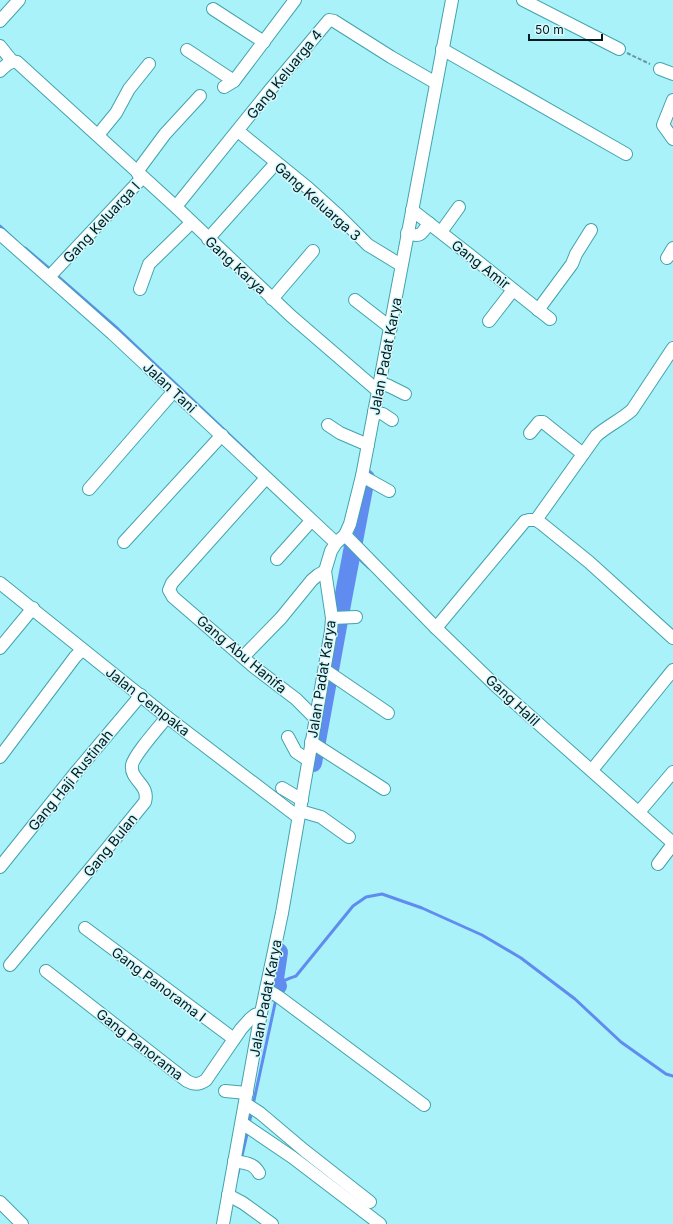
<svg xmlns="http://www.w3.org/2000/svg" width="673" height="1224" font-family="Inter,sans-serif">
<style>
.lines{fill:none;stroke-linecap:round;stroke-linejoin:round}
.stream{stroke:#608cf0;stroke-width:3}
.river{stroke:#608cf0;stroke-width:18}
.minor-casing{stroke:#43a3ad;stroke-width:14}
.path{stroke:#649aa0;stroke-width:2;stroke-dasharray:4 2;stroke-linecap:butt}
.minor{stroke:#fff;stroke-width:12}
.labels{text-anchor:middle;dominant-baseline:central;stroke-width:3;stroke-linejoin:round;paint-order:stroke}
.street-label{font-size:14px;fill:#001c1f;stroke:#d6f8fc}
</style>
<rect width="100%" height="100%" fill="#aaf2fa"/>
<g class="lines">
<g class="stream">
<polyline points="0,226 16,241"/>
<polyline points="25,248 51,270"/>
<polyline points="55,274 118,329 254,458"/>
<polyline points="341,542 369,568"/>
<path d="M277,991C279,981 287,979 296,976L353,906L366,897L382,894L422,908L482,935L521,958L575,999L621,1042L666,1074L673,1076"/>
<polyline points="253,1105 276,999"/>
<polyline points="249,1124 252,1110"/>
<polyline points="241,1160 248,1130"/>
<polyline points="237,1177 240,1165"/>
</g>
<g class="river">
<polyline points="313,763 343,599 366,478"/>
<polyline points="278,986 275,979 279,952"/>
</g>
<defs>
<g id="minor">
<polyline points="523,0 619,49"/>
<polyline points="213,9 264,42"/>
<polyline points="0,21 19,0"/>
<polyline points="0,46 12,61"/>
<polyline points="442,49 626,154"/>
<polyline points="187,50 234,81"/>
<polyline points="660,69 673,74"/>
<path d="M0,71C5,66 10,60 17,62L177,208L291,316L378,391"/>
<polyline points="224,87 234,81 295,0"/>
<polyline points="238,131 308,188 339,216 368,245 401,265"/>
<polyline points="98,135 116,113 129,89 149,64"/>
<polyline points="673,139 663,125 673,100"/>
<polyline points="138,174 139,169 165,134 200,96"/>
<polyline points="177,208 178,204 270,90 329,20 334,21 391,57 436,83"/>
<polyline points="412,210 471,256 550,319"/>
<polyline points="441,232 459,207"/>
<path d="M407,233C420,238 422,234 429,223"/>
<polyline points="0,234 113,334 336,543"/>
<polyline points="208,239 276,163"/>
<polyline points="667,258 673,248"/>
<polyline points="49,277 142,178"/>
<polyline points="140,289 149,264 191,223"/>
<polyline points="272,299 313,251"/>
<polyline points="355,300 391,328"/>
<polyline points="538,310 572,264 576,254 591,230"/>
<polyline points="489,321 513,290"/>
<polyline points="380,383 389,386 405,394"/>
<polyline points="374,412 383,414 392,420"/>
<polyline points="328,425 340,433 368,445"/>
<polyline points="530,433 539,422 543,422 583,454"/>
<polyline points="362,476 389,491"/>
<polyline points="266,478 172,583 169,590 173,597 254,667 296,699 315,718"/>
<polyline points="89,489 174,391"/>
<path d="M536,520L596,436C607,426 621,420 632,410L673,348"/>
<polyline points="345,535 436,628 496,686 673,843"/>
<polyline points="124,542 222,435"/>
<polyline points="277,559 311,521"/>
<polyline points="0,583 167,717 298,817"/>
<polyline points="332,618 356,617"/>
<polyline points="436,628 525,521 529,520 536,520 542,524 589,562 673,638"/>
<polyline points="0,648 33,608"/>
<polyline points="243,657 281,618 312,580 318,575 325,571"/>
<polyline points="325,670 388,713"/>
<polyline points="288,737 296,752 308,760"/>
<polyline points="311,742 384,789"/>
<polyline points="0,757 75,657 82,650"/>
<polyline points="592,770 673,670"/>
<polyline points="282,788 302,800"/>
<polyline points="300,811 321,817 349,837"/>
<polyline points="639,812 673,772"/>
<polyline points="658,864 673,844"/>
<polyline points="0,867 77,771 141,695"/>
<polyline points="85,928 234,1039"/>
<path d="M10,965L105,851L145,802C150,784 130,781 132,765C134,755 159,727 167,717"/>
<path d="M46,971L187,1081C194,1085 199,1085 206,1080L241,1029L250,1019L255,1015L261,1013"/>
<polyline points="266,989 279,997 424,1105"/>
<polyline points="225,1091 247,1093"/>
<polyline points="246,1104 260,1113 305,1151 370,1202"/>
<polyline points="242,1123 292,1157 380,1224"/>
<path d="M234,1161C245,1163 254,1163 259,1173"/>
<polyline points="228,1195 243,1203 272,1224"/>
<polyline points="0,1202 22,1224"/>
<polyline points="223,1224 261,1013 282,913 331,631 332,618 325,571 331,551 336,543 345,535 350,524 362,476 452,0"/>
</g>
</defs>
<use href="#minor" class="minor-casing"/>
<polyline class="path" points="627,53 650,64"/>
<use href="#minor" class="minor"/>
</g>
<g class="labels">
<g class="street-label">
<text transform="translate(284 74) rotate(-51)">Gang Keluarga 4</text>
<text transform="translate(318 201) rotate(42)">Gang Keluarga 3</text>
<text transform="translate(101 222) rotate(-47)">Gang Keluarga I</text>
<text transform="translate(481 264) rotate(38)">Gang Amir</text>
<text transform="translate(236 265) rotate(43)">Gang Karya</text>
<text transform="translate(385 356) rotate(-79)">Jalan Padat Karya</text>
<text transform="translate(170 387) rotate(43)">Jalan Tani</text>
<text transform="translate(242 654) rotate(40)">Gang Abu Hanifa</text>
<text transform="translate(321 679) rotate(-81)">Jalan Padat Karya</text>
<text transform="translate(513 700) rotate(43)">Gang Halil</text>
<text transform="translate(148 701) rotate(38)">Jalan Cempaka</text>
<text transform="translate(70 780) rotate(-51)">Gang Haji Rustinah</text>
<text transform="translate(110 845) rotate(-51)">Gang Bulan</text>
<text transform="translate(159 984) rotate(37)">Gang Panorama I</text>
<text transform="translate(265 998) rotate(-79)">Jalan Padat Karya</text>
<text transform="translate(140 1044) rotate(38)">Gang Panorama</text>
</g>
</g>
<path d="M529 34v6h73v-6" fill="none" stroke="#001c1f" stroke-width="2"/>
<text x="535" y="34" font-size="12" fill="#001c1f" stroke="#d6f8fc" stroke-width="3" paint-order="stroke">50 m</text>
</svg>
